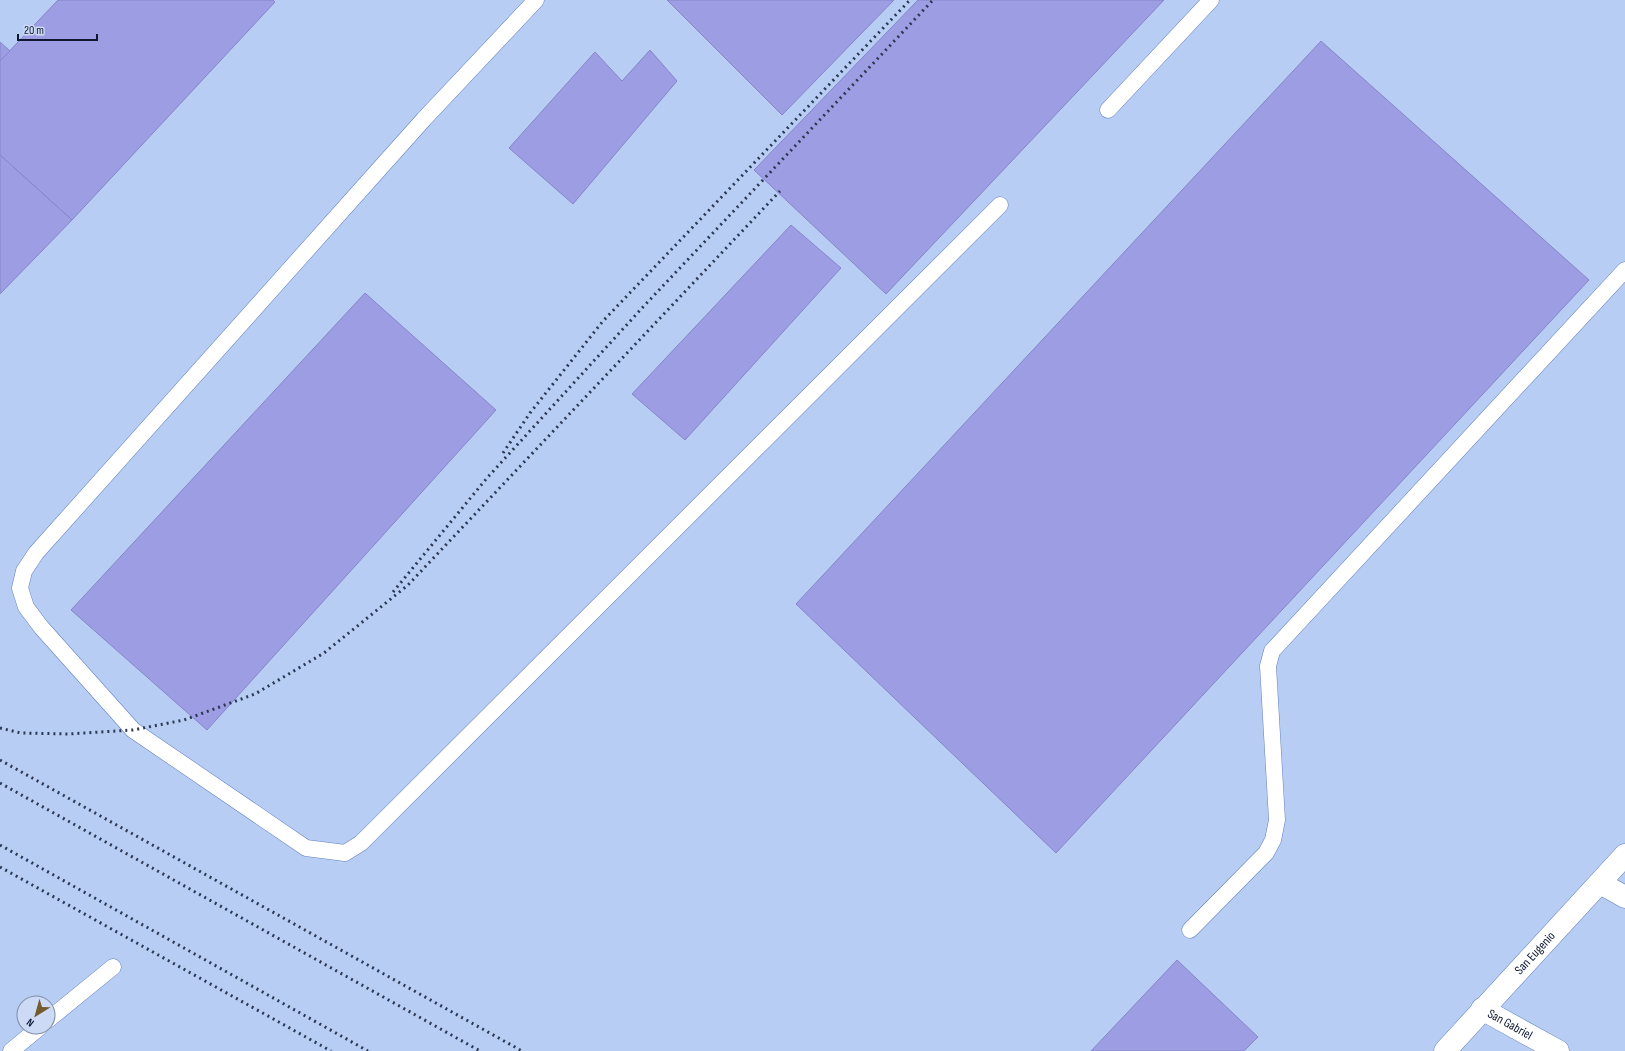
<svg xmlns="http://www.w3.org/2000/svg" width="1625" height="1051" font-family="'Sofia Sans Condensed',sans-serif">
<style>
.building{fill:#9c9de2;stroke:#8686c9}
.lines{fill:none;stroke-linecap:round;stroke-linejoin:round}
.service-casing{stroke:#6281be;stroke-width:17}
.minor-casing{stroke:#6281be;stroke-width:23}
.service{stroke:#fff;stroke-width:16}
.minor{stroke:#fff;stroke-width:22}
.rail{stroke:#2d3954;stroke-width:3;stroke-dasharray:2 4;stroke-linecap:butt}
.labels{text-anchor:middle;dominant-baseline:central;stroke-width:4;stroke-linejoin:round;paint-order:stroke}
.street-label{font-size:13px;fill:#0e1931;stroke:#ccdaf5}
</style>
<rect width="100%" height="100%" fill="#b8cdf4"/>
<g class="building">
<polygon points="58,0 273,0 275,2 72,220 0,155 0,61"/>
<polygon points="667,0 894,0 782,115"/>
<polygon points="918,0 1164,0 886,294 754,170"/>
<polygon points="1321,41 1589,280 1056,853 796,604"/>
<polygon points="0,42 10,51 0,61"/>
<polygon points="650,50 677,81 573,204 509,148 595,52 622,81"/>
<polygon points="0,155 72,220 0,294"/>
<polygon points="791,225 841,268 685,440 632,394"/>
<polygon points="365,293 496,410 207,730 71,610"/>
<polygon points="1177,960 1258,1037 1244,1051 1091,1051"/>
</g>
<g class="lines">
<defs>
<g id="service">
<polyline points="536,0 424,119 36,553 24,571 20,588 26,607 41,627 133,730 306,848 345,853 361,843 1000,205"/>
<polyline points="1108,110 1211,0"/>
<polyline points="1190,930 1266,853 1273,840 1277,820 1268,666 1272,651 1625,270"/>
<polyline points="48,1020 113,967"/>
<polyline points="11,1051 40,1027"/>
</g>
<g id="minor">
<polyline points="1600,883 1625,897"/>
<path id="s1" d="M1482,1009L1558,1051"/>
<path id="s2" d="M1445,1051L1625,855"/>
</g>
</defs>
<use href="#service" class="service-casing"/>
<use href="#minor" class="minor-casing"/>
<use href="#service" class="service"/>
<use href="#minor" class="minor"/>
<g class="rail">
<polyline points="503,453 530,413 603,321 910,0"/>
<polyline points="393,592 487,478 643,307 933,0"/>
<polyline points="0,728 21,733 69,734 133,730 184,720 255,694 324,653 408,585 780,191"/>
<polyline points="0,760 522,1051"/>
<polyline points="0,783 480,1051"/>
<polyline points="0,845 368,1051"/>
<polyline points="0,867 331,1051"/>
</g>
</g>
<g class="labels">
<g class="street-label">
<text stroke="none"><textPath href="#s2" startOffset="133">San Eugenio</textPath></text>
<text stroke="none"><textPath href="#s1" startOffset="32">San Gabriel</textPath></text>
</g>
</g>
<g transform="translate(36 1015) rotate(217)"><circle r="19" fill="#ccdaf5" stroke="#808da7"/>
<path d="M0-3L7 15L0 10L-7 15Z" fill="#735b2c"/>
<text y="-6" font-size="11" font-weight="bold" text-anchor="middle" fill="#0e1931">N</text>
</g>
<path d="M18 34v6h79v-6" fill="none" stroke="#0e1931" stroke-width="2"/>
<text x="24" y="34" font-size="12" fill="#0e1931" stroke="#ccdaf5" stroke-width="3" paint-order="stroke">20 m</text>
</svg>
